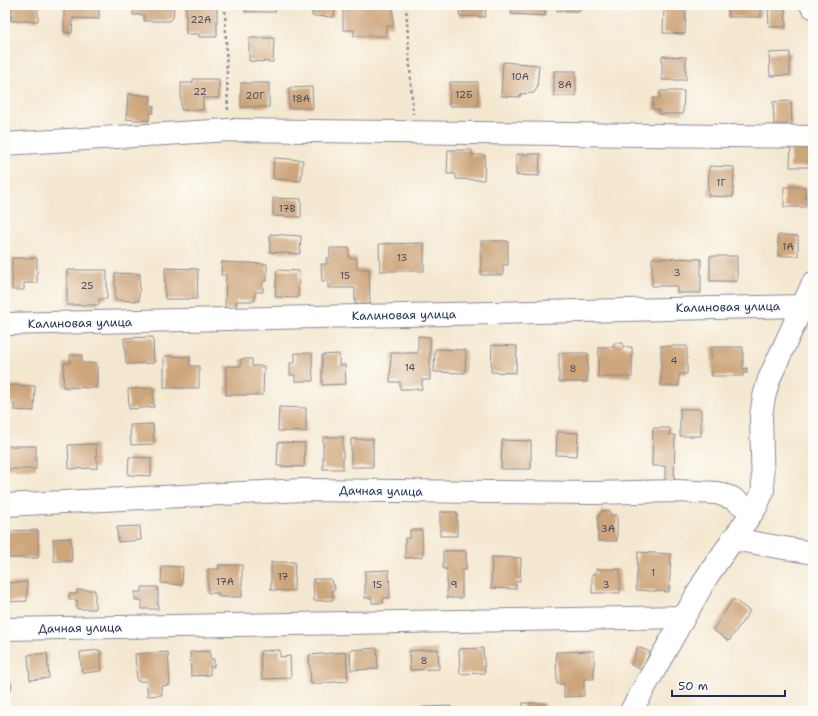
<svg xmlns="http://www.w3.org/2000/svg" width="818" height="716" font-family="'Shantell Sans',sans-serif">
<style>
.building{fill:#cda57a}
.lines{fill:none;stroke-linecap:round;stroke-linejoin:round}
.minor-casing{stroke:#888b96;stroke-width:24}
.path{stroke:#888b96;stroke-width:2.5;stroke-dasharray:3 3;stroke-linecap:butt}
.minor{stroke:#fff;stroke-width:22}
.labels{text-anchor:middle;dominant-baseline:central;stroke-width:3;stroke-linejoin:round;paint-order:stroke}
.number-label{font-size:10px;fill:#484c65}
.street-label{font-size:12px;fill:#1b2f5e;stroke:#fdfcf7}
</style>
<rect width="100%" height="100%" fill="#fdfcf7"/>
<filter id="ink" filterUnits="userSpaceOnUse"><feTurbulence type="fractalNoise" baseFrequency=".025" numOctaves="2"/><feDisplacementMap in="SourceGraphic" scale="8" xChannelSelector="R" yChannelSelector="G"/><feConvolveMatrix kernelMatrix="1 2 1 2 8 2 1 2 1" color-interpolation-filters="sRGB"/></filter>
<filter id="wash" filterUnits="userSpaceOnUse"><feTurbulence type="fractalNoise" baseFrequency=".012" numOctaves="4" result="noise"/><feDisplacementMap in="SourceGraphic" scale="16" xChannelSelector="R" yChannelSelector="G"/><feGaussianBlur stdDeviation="0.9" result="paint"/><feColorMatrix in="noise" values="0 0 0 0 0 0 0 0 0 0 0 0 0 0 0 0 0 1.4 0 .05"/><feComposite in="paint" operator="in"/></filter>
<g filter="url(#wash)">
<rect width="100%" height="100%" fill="#f4e7cf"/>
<g id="blocks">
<g class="building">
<polygon points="11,5 36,5 36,7 38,7 38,21 11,21"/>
<polygon points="64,5 99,5 99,19 73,18 72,33 64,32"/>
<polygon points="133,5 174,5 173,18 170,21 144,21 144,15 133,15"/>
<polygon points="186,5 217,5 217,37 199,37 199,34 186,34"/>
<rect x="245" y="5" width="30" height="7"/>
<polygon points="312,5 335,5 334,17 312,16"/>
<polygon points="343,5 393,5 393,27 386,26 386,36 354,36 354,30 343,30"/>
<polygon points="460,5 486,5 485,17 459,16"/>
<polygon points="512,5 545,5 545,16 511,14"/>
<rect x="557" y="5" width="23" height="6"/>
<polygon points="668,5 676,5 676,8 686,9 685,34 663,33 664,8 667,8"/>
<rect x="728" y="5" width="33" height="12"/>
<polygon points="768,5 785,5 786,27 769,27"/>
<polygon points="249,38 274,38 273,62 249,61"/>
<polygon points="790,52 790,75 770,76 769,53"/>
<polygon points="662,56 686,57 686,80 662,80"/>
<polygon points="503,62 539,65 537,88 534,93 521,94 520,97 501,96"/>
<rect x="554" y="71" width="22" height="25"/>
<polygon points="193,79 219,79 219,98 203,98 203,110 181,110 181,83 193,83"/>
<polygon points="450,82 478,82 478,106 449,106"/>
<rect x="241" y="83" width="28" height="24"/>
<polygon points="312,87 313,108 289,108 289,88"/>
<polygon points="660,91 684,91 683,114 659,114 659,110 653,110 653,98 660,98"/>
<polygon points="128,94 151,96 150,105 154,106 153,113 150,113 149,121 126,119"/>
<polygon points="791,101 792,124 774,125 773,102"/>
<polygon points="791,145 812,145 812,167 790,167"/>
<polygon points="448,150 472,150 472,155 485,155 484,180 456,179 456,174 447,174"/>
<polygon points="516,154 540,154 539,176 516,175"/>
<polygon points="274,158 303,160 301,181 273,179"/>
<polygon points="709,166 734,167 733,197 708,196"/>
<polygon points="784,187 805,187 806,207 784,207"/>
<polygon points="273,198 301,199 301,217 273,216"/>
<polygon points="270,234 301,236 300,254 270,252"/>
<polygon points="778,235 798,236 798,256 778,256"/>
<polygon points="481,241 508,241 508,265 503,265 503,275 481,275"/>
<polygon points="424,243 424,271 380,271 379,244"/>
<polygon points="330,248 349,248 349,258 357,258 357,269 369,269 370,304 355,304 355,288 328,288 328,281 322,281 321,264 327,264 326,258 330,258"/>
<rect x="710" y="256" width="27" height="25"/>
<polygon points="12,258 37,258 37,283 24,283 24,290 12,290"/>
<polygon points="652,258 701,259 701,293 677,293 677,286 652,286"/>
<polygon points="222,262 267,264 267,281 263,281 263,292 255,292 255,301 236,301 236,310 225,309 226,275 221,275"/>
<polygon points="165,268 198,269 197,299 165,299"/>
<polygon points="67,270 107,270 107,299 99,299 99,305 67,305"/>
<polygon points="277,270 299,271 298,298 275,297"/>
<polygon points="115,273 140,274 139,301 115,300"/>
<polygon points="418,336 430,337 430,380 422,380 422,389 400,389 400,382 390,382 391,353 418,353"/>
<polygon points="153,337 154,363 126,364 124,338"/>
<polygon points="614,343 623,343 623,347 632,347 632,377 598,377 599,347 614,347"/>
<polygon points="492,345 517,346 516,373 491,372"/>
<polygon points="661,346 687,346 687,374 679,374 679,386 661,386"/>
<polygon points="711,347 743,347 743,369 747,368 747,373 743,373 743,376 712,376"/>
<polygon points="435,349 466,350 465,373 434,372"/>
<polygon points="295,353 312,353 313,381 295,381 295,375 290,375 290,363 295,363"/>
<polygon points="559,353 588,353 587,382 559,382"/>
<polygon points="339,354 339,365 345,365 346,384 322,385 322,355"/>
<polygon points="70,355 82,355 82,363 97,363 97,388 63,387 64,363 70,363"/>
<polygon points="164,356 190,357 190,366 199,366 199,388 164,388"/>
<polygon points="241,359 252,359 252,366 264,366 263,395 226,395 226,366 241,366"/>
<polygon points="8,385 35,386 34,411 14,410 14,403 7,403"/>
<polygon points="153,388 154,407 129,409 128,389"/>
<polygon points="279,407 306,408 306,432 278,431"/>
<rect x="680" y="409" width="21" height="27"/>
<polygon points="153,424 154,444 131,445 130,425"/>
<polygon points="653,428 670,428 670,435 675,435 674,484 665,484 665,466 652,466"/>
<polygon points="557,432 578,433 577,456 556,455"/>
<rect x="323" y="437" width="20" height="32"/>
<rect x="351" y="439" width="22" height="28"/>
<polygon points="502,440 531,441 531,469 501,469"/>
<polygon points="278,442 305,443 304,467 277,466"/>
<polygon points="96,444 97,468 69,469 68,445"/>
<rect x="5" y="446" width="31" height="23"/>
<polygon points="129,457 151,458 151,476 128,475"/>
<polygon points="601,511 610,511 610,515 617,515 617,541 598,541 598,515 601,515"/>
<rect x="440" y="512" width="17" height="24"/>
<polygon points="140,526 141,540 118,542 117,527"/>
<polygon points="38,530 38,558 8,558 8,531"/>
<polygon points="410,530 422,530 423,557 405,558 405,538 410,538"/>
<polygon points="71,538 72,561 54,561 53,539"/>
<polygon points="443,551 466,551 466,570 462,570 462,598 447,598 447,569 443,569"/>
<polygon points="638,552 671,554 669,592 636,590"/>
<polygon points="492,557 521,558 520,581 516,581 516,589 491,588"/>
<polygon points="271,562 295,562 294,591 271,590"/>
<polygon points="219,565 242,565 242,597 219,597 219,593 208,593 208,569 219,569"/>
<polygon points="162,566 183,567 182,585 161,583"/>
<polygon points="596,569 620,569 620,593 592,593 592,574 596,574"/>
<polygon points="389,570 390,598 383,598 383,603 372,603 372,598 365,598 365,571"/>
<polygon points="313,579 331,579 332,584 334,584 335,590 332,590 333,600 314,601"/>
<polygon points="27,582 27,601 5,602 5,583"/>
<polygon points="142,587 158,587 158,609 142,609 142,600 135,600 135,592 142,592"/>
<polygon points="77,590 95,590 95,609 77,609 77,600 69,600 69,594 77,594"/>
<polygon points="733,599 750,611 729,641 713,630"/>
<polygon points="638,647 650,652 642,670 631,665"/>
<polygon points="377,648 378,669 351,670 350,650"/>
<polygon points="483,648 485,673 460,674 459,649"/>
<polygon points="438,649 439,669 410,670 409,651"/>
<polygon points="100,650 102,671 82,673 80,652"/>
<polygon points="280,650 280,657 290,656 291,678 262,679 260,651"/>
<polygon points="210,651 210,659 214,659 214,667 210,667 210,675 191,676 190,652"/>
<polygon points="594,651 594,679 584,679 584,696 564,697 564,684 557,684 556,652"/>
<polygon points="168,652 170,685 161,686 162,695 148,696 146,681 137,681 135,654"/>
<polygon points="346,652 348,681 311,684 309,655"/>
<polygon points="47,653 49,678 30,680 28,655"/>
<polygon points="5,680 11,683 11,690 5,691"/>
<rect x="523" y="703" width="21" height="8"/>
<polygon points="451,706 451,711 423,711 422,707"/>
</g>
</g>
</g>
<g filter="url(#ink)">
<use href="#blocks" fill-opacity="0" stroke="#888b96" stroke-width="1"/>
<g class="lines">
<defs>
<g id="minor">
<polyline points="811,5 813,7"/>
<polyline points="5,144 229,130 813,137"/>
<polyline points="5,324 803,306"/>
<polyline points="5,505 302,490 592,493 676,491 717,493 732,498 753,512"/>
<polyline points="732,539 813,553"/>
<polyline points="5,629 683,617"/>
<polyline points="631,711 708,575 756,507 763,491 761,416 764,397 769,379 813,283"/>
</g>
</defs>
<use href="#minor" class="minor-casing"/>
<g class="path">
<polyline points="225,5 228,113"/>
<polyline points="406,5 413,114"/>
</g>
<use href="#minor" class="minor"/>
</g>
</g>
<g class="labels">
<g class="number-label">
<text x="201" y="19">22А</text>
<text x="520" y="76">10А</text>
<text x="565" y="84">8А</text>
<text x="200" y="91">22</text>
<text x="464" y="94">12Б</text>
<text x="255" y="95">20Г</text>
<text x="301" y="98">18А</text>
<text x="721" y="182">1Г</text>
<text x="287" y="208">17В</text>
<text x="788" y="246">1А</text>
<text x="402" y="257">13</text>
<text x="677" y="272">3</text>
<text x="345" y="275">15</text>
<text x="87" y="285">25</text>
<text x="674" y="360">4</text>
<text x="410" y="367">14</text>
<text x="573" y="368">8</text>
<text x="608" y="528">3А</text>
<text x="653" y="572">1</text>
<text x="283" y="576">17</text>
<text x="225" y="581">17А</text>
<text x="377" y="584">15</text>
<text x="454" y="584">9</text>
<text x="606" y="584">3</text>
<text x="424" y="660">8</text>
</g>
<g class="street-label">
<text transform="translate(728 307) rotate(-1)">Калиновая улица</text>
<text transform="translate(404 315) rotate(-1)">Калиновая улица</text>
<text transform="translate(80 323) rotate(-1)">Калиновая улица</text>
<text transform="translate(381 491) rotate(1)">Дачная улица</text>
<text transform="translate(80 628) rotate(-1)">Дачная улица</text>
</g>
</g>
<rect width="818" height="716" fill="none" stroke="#fdfcf7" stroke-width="20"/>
<path d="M672 690v6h113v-6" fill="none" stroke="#1b2f5e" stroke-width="2"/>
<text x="678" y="690" font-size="12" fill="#1b2f5e" stroke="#fdfcf7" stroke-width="3" paint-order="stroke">50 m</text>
</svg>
